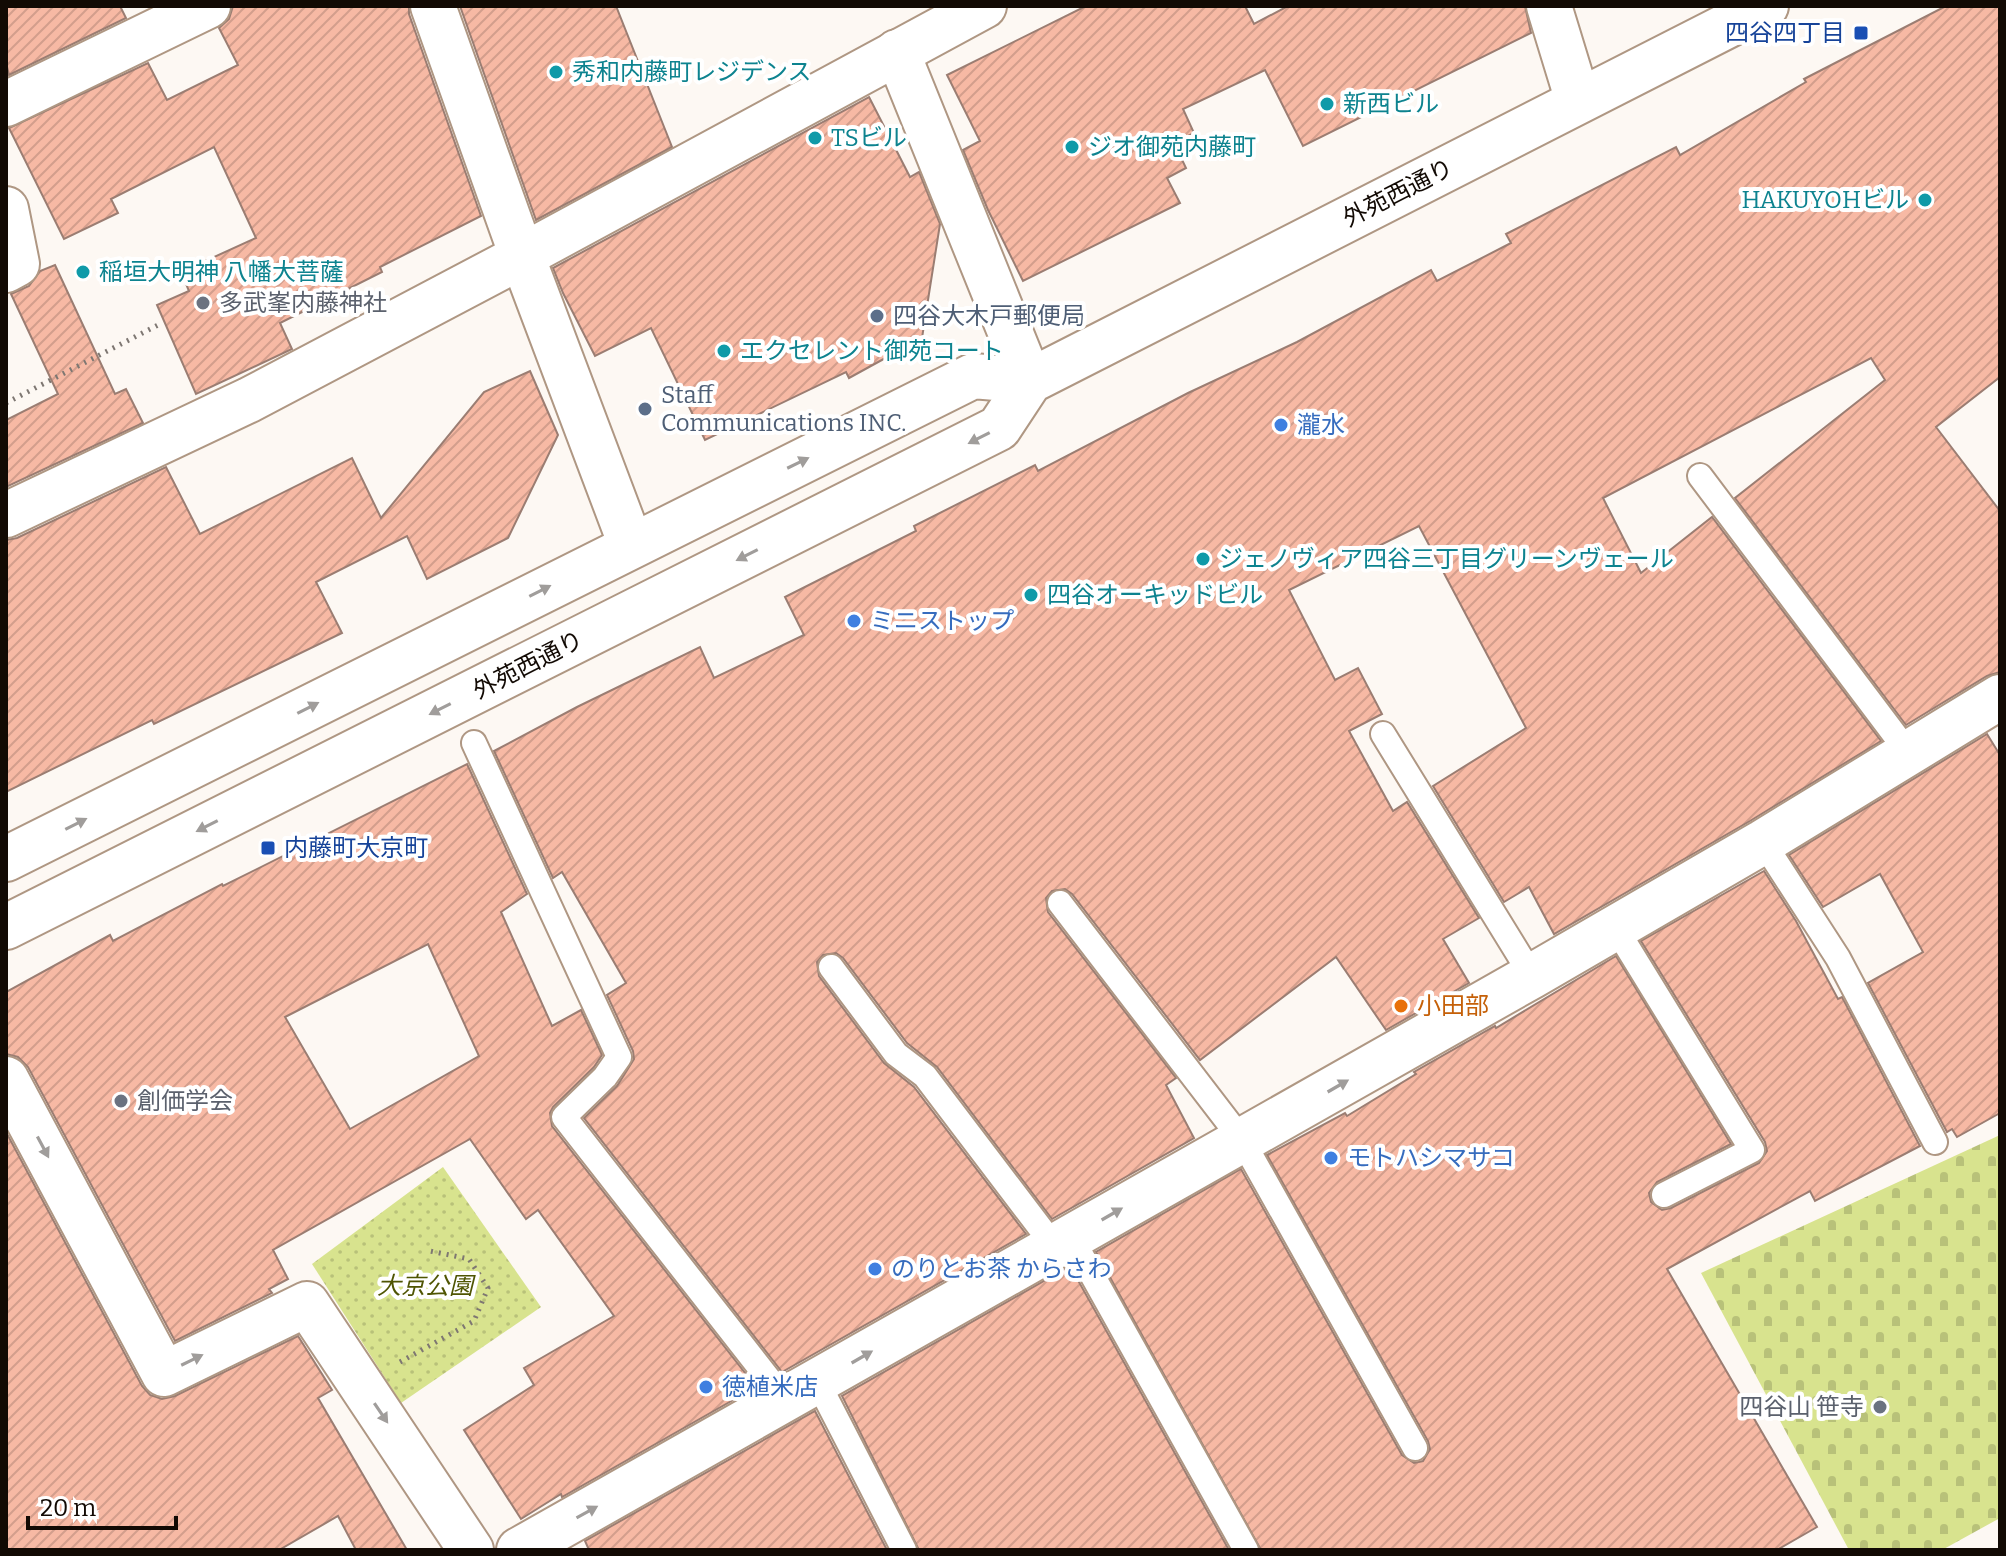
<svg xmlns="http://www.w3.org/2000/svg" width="2006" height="1556" font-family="Bitter,'Noto Sans JP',serif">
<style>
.cemetery{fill:url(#cemetery-stones)}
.park{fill:url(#park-dots)}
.building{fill:url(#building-hatch);stroke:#9b7d72;stroke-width:2;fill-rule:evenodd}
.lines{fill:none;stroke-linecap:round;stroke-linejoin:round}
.lane-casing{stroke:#af9783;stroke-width:28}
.street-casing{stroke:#af9783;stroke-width:48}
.secondary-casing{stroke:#af9783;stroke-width:48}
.path{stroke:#7e7772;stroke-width:5;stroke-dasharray:2 6;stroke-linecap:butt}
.lane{stroke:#fff;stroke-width:24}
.street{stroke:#fff;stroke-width:44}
.secondary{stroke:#fff;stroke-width:44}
.oneway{fill:#a09d9b}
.transit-dot{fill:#1a4fb4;stroke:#fff;stroke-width:3}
.culture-dot{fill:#0f9aa8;stroke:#fff;stroke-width:3}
.worship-dot{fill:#6b7280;stroke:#fff;stroke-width:3}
.service-dot{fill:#5c6f8a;stroke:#fff;stroke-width:3}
.shop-dot{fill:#3f7fe0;stroke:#fff;stroke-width:3}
.food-dot{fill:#e8710a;stroke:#fff;stroke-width:3}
.labels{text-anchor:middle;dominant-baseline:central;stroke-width:8;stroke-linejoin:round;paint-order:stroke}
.transit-label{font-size:24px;fill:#164399;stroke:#fff;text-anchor:end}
.culture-label{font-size:24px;fill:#0d838f;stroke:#fff;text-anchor:start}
.street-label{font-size:24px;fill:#120a04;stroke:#fff}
.worship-label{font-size:24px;fill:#5b616d;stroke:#fff;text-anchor:start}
.service-label{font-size:24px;fill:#4e5e75;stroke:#fff;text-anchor:start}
.shop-label{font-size:24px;fill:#366cbe;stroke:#fff;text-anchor:start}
.food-label{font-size:24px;fill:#c56008;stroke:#fff;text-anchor:start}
.park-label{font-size:24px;font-style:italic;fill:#4f5503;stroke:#fff}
</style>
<defs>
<pattern id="cemetery-stones" width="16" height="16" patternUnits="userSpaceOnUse" patternTransform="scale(2)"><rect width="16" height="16" fill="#d8e38e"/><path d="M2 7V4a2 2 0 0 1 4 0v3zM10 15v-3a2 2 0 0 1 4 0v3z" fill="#b8c179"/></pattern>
<pattern id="park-dots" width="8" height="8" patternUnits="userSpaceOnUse" patternTransform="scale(2)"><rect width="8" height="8" fill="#d8e38e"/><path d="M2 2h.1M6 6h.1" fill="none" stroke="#b8c179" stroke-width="1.8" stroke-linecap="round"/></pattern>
<pattern id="building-hatch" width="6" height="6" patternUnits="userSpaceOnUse" patternTransform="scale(2)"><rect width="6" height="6" fill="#f7b9a4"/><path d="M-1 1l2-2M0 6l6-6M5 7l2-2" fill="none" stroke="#d39e8c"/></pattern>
</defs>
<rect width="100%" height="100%" fill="#fdf8f3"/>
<polygon class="cemetery" points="2000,1135 2000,1518 1942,1550 1849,1550 1701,1273"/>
<polygon class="park" points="443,1167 541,1307 401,1403 312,1264"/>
<g class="building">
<polygon points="6,6 120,6 126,18 9,75 6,63"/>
<polygon points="233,6 409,6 409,14 481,216 380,267 382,272 280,323 292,349 196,394 157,305 189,291 181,272 256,238 214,147 111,199 118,213 64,239 9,128 148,63 167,100 238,65 219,28 229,19"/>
<polygon points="460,6 616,6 672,147 536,220"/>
<polygon points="1086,6 1245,6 1254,24 1288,6 1525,6 1531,33 1303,146 1265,70 1183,109 1194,133 1174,143 1186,168 1167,178 1180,203 1023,281 988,210 963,150 980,141 947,75"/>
<polygon points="1946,6 2000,6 2000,377 1936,427 2000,511 2000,672 1987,676 1906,725 1735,498 1885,380 1871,358 1603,498 1641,573 1712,517 1881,741 1750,821 1554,934 1529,887 1504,902 1433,786 1526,728 1419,526 1289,590 1335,680 1358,668 1382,714 1349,731 1393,811 1407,802 1479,918 1443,939 1469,983 1386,1030 1336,957 1200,1060 1072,894 1065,889 1052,891 1046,898 1048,912 1176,1078 1166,1085 1194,1138 1052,1219 937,1067 907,1043 843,958 836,953 823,955 817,962 819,976 884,1063 914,1087 1026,1234 782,1372 584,1118 617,1086 634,1059 633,1051 607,995 626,983 562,872 553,878 494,751 577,707 700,647 714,678 804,635 785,597 916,531 914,526 1035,465 1038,471 1188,393 1297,342 1431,270 1437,281 1511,243 1506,234 1676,147 1680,155 1806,82 1804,79"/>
<polygon points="869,97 910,177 919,172 940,224 922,338 849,378 846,372 705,440 651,328 595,356 563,293 553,268"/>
<polygon points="55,265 115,394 126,389 143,423 6,487 6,420 58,394 11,294 29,286 40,271"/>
<polygon points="530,371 558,435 508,538 427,579 407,536 316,582 342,633 154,724 152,720 6,792 6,540 17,538 166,467 200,534 352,458 381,518 484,392"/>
<polygon points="1987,734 2000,755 2000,1113 1957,1137 1952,1129 1947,1132 1868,983 1923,952 1880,874 1823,907 1789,855"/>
<path d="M467,764L527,894L501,912L552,1026L581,1010L602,1055L594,1067L553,1107L550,1113L552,1126L756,1387L562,1497L561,1494L521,1519L464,1430L534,1385L524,1368L614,1316L538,1210L526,1219L470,1139L273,1250L288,1279L269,1289L272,1293L175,1341L28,1067L18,1057L6,1054V992L110,935L113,941L222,884L223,886ZM428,944L479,1056L350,1129L285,1017Z"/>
<polygon points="1764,871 1796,921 1838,999 1842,997 1920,1146 1815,1201 1810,1191 1667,1269 1817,1527 1777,1550 1261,1550 1096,1252 1241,1169 1402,1455 1414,1463 1423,1461 1430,1449 1428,1441 1267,1155 1345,1113 1347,1116 1416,1074 1414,1072 1495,1026 1496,1028 1616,956 1731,1144 1657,1182 1649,1193 1651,1202 1662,1210 1671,1208 1759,1163 1767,1151 1765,1142 1641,941"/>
<polygon points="6,1132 142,1386 150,1395 162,1399 175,1396 298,1336 332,1390 318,1398 407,1550 356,1550 338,1516 279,1550 6,1550"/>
<polygon points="1070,1266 1229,1550 919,1550 842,1396"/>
<polygon points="815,1411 887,1550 589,1550 585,1541"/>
</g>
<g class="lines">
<defs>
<g id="lane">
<polyline points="1700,476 1907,751"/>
<polyline points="1383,734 1532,976"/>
<polyline points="474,743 619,1057 605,1077 564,1117 785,1400"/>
<polyline points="1763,842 1838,958 1935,1142"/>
<polyline points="1060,903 1242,1140 1415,1448"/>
<polyline points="1615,927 1752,1150 1664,1195"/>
<polyline points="831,967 896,1054 925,1076 1054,1246"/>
<polyline points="1071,1237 1246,1550"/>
<polyline points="818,1383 904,1550"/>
</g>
<g id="street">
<polyline points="433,6 522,256 631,545"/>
<polyline points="1549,6 1578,101"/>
<polyline points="897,52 1030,381"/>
<polyline points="6,104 208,6"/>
<polyline points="6,209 17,264 6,270"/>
<polyline points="6,515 249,400 522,256 984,6"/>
<polyline points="6,1079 164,1374 307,1304 471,1550"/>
<polyline points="519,1550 1532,976 1763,842 2000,697"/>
</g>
<g id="secondary">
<polyline points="6,859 973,376 1030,381"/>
<polyline points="6,927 999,428 1030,381 1766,6"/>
</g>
</defs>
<use href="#lane" class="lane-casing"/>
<use href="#street" class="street-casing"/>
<use href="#secondary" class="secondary-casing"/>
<g class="path">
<polyline points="6,403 160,324"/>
<polyline points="400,1362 474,1321 488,1288 469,1259 430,1251"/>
</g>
<use href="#lane" class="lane"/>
<use href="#street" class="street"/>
<use href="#secondary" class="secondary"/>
</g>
<defs><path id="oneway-solid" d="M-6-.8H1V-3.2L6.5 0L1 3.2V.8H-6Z" transform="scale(2)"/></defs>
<g class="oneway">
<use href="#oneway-solid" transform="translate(979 438) rotate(153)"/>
<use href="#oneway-solid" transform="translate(798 463) rotate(-26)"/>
<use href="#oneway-solid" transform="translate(747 555) rotate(153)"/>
<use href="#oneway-solid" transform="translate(540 591) rotate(-27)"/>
<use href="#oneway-solid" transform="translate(308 708) rotate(-27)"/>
<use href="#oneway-solid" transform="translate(440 709) rotate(153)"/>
<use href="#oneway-solid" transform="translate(76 824) rotate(-27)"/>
<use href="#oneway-solid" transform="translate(207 826) rotate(153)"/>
<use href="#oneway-solid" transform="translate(1338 1086) rotate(-30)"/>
<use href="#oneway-solid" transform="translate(43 1147) rotate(62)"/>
<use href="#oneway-solid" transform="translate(1112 1214) rotate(-30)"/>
<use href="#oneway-solid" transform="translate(862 1357) rotate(-30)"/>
<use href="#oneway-solid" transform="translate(192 1360) rotate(-26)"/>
<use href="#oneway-solid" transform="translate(381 1413) rotate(56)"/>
<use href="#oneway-solid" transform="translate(587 1512) rotate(-29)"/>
</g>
<g class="transit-dot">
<rect x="1853" y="25" width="16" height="16" rx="4"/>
<rect x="260" y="840" width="16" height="16" rx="4"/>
</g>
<g class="culture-dot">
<circle cx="556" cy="72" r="8"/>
<circle cx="1327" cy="104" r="8"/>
<circle cx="815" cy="138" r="8"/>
<circle cx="1072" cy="147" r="8"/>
<circle cx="1925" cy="200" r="8"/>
<circle cx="83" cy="272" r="8"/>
<circle cx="724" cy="351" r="8"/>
<circle cx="1203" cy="559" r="8"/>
<circle cx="1031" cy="595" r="8"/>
</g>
<g class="worship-dot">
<circle cx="203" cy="303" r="8"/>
<circle cx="121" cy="1101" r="8"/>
<circle cx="1880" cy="1407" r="8"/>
</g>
<g class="service-dot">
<circle cx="877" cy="316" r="8"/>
<circle cx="645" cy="409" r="8"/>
</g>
<g class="shop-dot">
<circle cx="1281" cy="425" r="8"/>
<circle cx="854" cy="621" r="8"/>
<circle cx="1331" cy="1158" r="8"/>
<circle cx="875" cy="1269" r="8"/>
<circle cx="706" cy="1387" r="8"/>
</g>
<circle class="food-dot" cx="1401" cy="1006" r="8"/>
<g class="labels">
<g class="transit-label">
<text x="1845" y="33">四谷四丁目</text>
<text x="284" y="848" text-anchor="start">内藤町大京町</text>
</g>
<g class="culture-label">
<text x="572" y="72">秀和内藤町レジデンス</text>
<text x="1343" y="104">新西ビル</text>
<text x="831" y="138">TSビル</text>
<text x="1088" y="147">ジオ御苑内藤町</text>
<text x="1909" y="200" text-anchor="end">HAKUYOHビル</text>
<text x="99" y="272">稲垣大明神 八幡大菩薩</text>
<text x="740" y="351">エクセレント御苑コート</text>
<text x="1219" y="559">ジェノヴィア四谷三丁目グリーンヴェール</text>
<text x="1047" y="595">四谷オーキッドビル</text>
</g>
<g class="street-label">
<text transform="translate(1398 193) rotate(-27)">外苑西通り</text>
<text transform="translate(528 665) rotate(-27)">外苑西通り</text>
</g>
<g class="worship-label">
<text x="219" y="303">多武峯内藤神社</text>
<text x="137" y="1101">創価学会</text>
<text x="1864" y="1407" text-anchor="end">四谷山 笹寺</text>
</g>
<g class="service-label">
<text x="893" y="316">四谷大木戸郵便局</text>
<text x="661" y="395">Staff<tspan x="661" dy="28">Communications INC.</tspan></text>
</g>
<g class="shop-label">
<text x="1297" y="425">瀧水</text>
<text x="870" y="621">ミニストップ</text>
<text x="1347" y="1158">モトハシマサコ</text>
<text x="891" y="1269">のりとお茶 からさわ</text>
<text x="722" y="1387">徳植米店</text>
</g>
<g class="food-label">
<text x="1417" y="1006">小田部</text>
</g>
<g class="park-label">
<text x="425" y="1286">大京公園</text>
</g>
</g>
<rect width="2006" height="1556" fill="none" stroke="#120a04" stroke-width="16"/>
<path d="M28 1516v12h148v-12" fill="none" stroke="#120a04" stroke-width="4"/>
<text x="40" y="1516" font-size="24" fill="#120a04" stroke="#ffffff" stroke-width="6" paint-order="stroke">20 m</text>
</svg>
